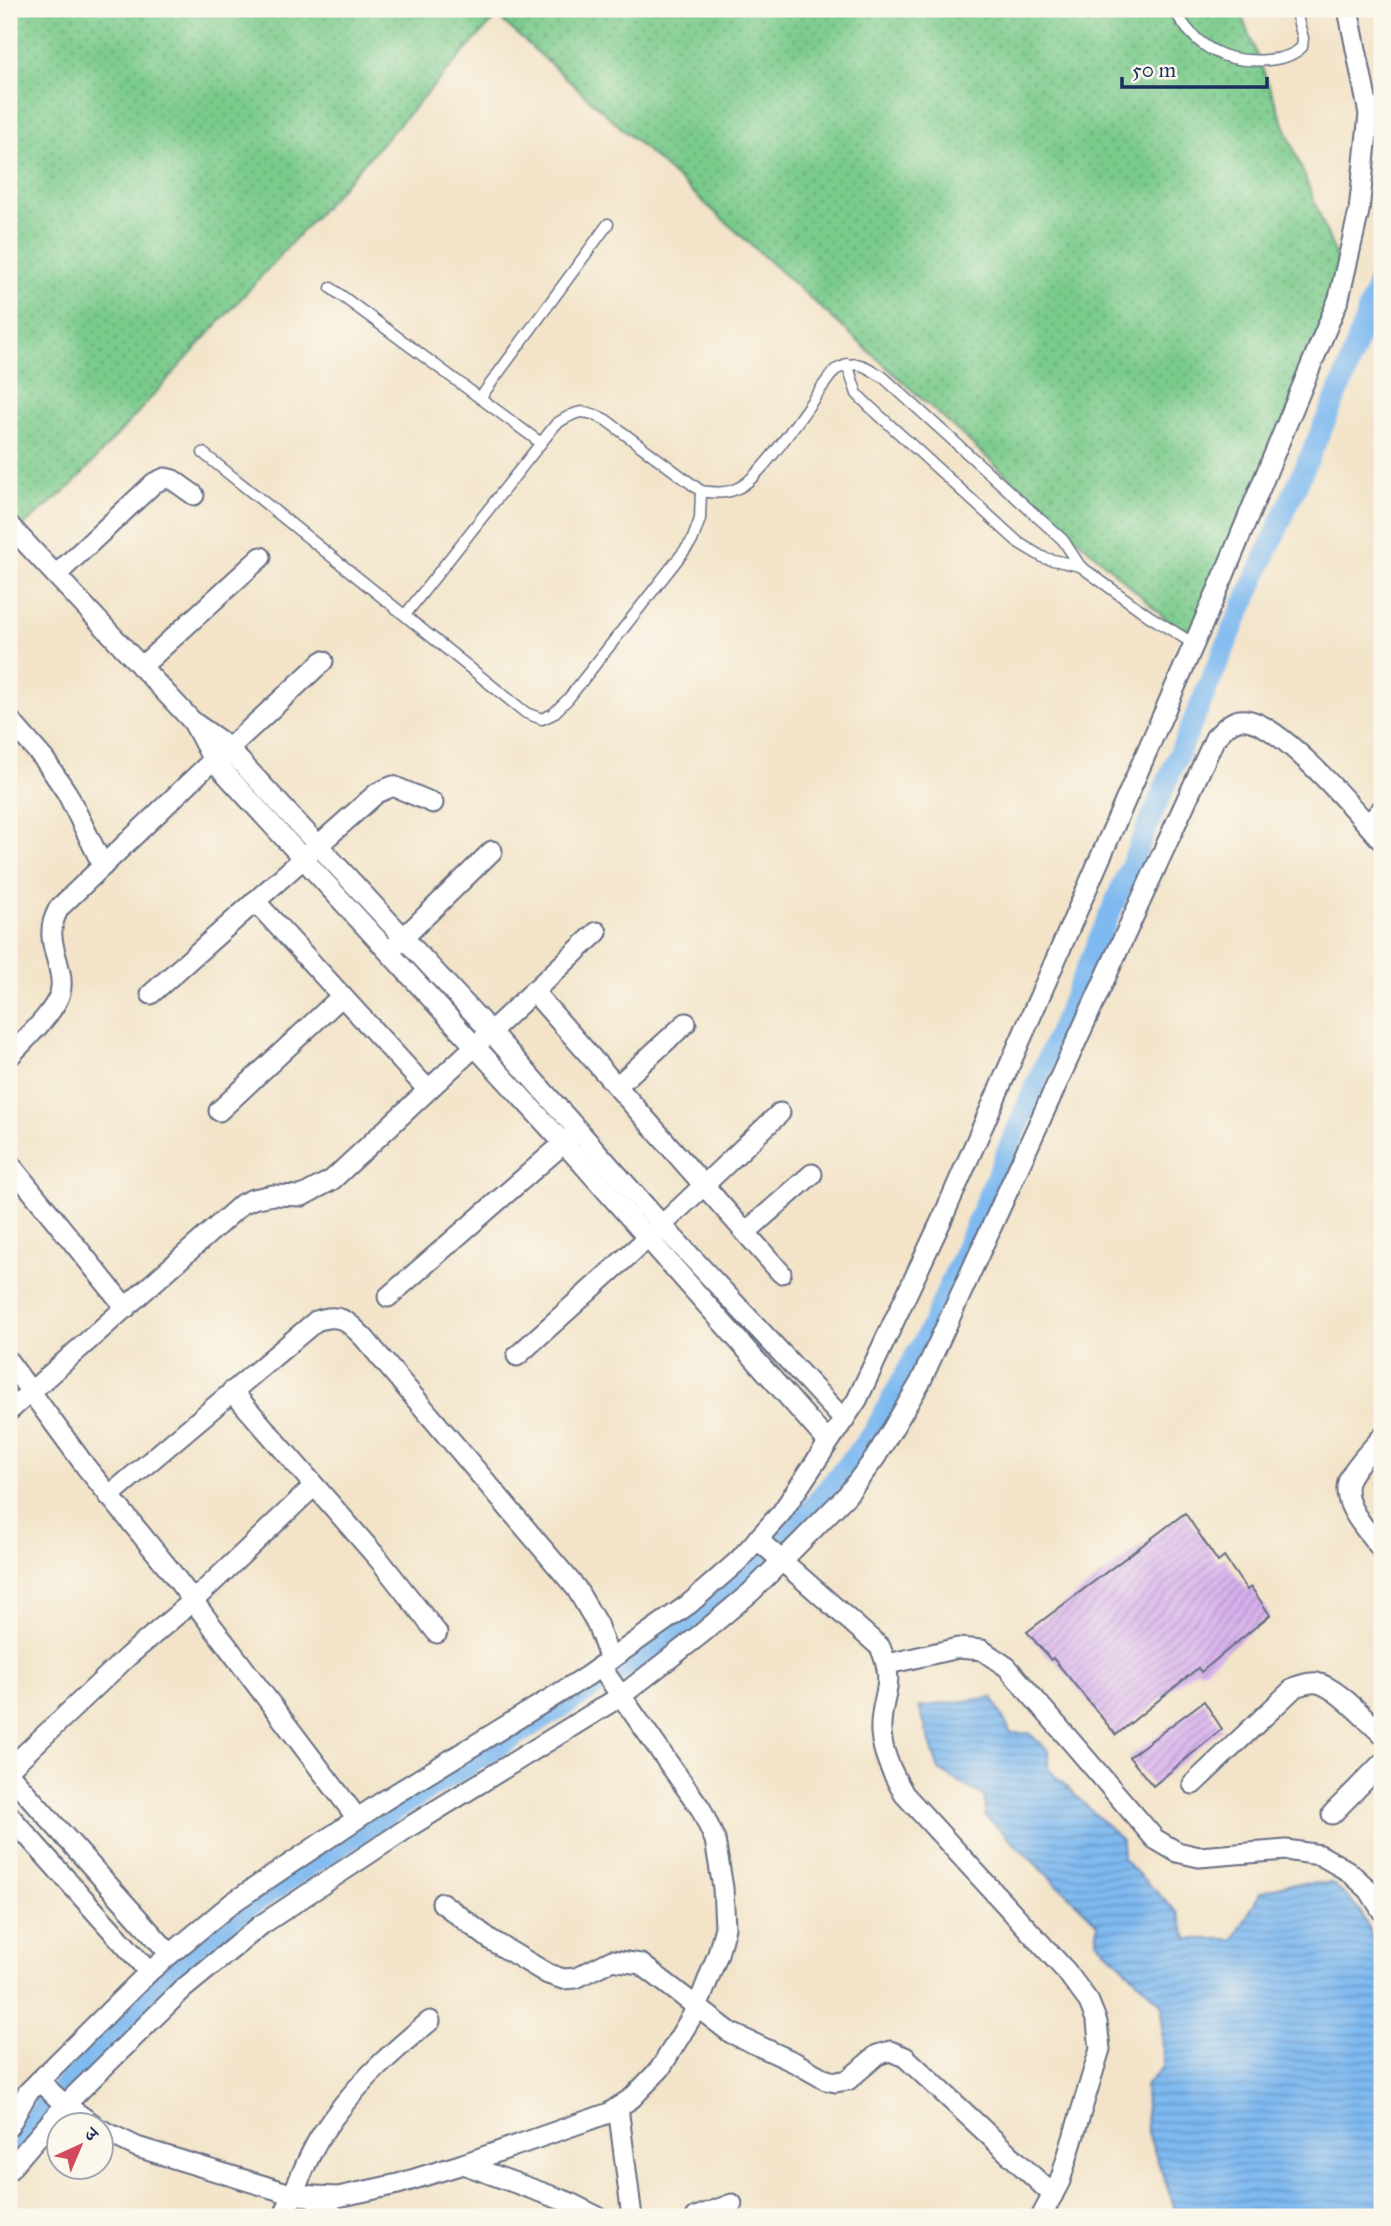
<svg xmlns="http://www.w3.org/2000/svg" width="1391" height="2226" font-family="'IM FELL Great Primer','Noto Serif Devanagari',serif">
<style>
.grass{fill:url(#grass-dots);stroke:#4a7c74;stroke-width:2}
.water{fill:url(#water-rules);stroke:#4c74a7;stroke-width:2}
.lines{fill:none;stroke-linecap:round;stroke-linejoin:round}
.canal{stroke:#7eb9f0;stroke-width:21}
.building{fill:url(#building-hatch)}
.service-casing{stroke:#676e83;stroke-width:13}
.minor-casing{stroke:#676e83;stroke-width:23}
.service{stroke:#fff;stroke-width:10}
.minor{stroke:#fff;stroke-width:19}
</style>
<defs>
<pattern id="grass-dots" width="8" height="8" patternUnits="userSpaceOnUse" patternTransform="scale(1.75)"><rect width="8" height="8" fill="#79ca8b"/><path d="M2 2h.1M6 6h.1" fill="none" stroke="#62a475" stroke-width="1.8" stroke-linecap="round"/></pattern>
<pattern id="water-rules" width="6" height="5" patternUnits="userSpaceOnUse" patternTransform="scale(1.75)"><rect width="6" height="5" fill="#7eb9f0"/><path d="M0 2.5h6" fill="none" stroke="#6697c6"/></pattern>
<pattern id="building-hatch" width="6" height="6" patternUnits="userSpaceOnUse" patternTransform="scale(1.75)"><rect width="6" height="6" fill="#d7b0ed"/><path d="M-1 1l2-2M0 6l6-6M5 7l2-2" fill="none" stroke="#ae90c3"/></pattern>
</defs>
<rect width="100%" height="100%" fill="#fbf7ec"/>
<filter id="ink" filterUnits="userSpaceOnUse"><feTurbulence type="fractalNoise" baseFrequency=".0143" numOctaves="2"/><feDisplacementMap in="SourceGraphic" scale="14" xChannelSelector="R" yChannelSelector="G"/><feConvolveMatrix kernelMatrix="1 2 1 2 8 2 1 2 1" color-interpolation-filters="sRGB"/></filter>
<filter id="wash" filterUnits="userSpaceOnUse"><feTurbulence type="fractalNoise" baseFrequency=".00686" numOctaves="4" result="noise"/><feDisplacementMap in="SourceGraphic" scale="28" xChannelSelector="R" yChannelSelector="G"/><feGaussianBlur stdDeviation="1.57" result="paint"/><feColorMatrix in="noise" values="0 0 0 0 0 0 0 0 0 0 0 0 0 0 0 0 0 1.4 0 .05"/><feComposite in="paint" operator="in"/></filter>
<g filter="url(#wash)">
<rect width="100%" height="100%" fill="#f3e4c9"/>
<polygon class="grass" points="9,9 1239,9 1344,277 1194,644 497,16 72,485 9,538"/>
<polygon class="water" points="992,1697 1011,1733 1029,1733 1048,1751 1048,1769 1122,1840 1123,1859 1178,1913 1188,1939 1234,1939 1260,1893 1287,1884 1332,1883 1360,1910 1382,1958 1382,2217 1178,2217 1147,2131 1145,2086 1163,2067 1162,2004 1097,1941 1097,1923 985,1815 985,1797 939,1770 919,1707"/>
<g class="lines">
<polyline class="canal" points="9,2149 45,2104 84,2066 159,1982 205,1940 256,1902 391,1813 600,1684 672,1636 760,1563 799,1523 873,1433 932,1325 1235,624 1345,377 1382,270"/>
</g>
<g id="blocks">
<g class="building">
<polygon points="1185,1513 1218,1562 1224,1557 1247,1590 1251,1587 1270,1615 1201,1672 1198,1668 1116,1735 1053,1658 1051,1660 1027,1632"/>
<polygon points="1204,1701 1222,1729 1153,1786 1129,1757"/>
</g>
</g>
</g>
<g filter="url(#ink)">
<use href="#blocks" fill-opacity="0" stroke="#676e83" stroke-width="2"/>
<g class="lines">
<defs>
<g id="service">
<path d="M1174,9C1195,47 1224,64 1268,60C1281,59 1293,56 1302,47L1303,38L1295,9"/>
<polyline points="331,288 541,443"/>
<polyline points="847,364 857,394 868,405 1019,543 1044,558 1080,566 1149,616 1194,644"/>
<polyline points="480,398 608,224"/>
<polyline points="203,453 526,713 542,719 553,714 568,699 692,541 700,519 701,491"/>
<path d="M405,615L556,424C577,410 584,408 606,420L701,491C714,493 726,494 738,488C764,477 814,395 835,370C857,359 864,365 883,377L1063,540L1080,566"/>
</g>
<g id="minor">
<polyline points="9,525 193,722"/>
<polyline points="56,575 154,483 165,478 173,480 194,495"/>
<polyline points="141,667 261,557"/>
<polyline points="9,719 44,759 67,793 103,866"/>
<polyline points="1368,825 1382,809"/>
<polyline points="255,901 428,1090"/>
<polyline points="395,946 492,851"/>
<polyline points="533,991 781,1273"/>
<polyline points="151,994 377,793 393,786 433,803"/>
<path d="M9,1057C23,1041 54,1014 60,993C66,971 47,946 53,923C54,918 57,912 59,908L213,760L228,749L323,661"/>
<polyline points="617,1086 686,1023"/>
<polyline points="219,1111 342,996"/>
<polyline points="9,1163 126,1308"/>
<polyline points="746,1232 812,1174"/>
<polyline points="388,1297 572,1136"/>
<polyline points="517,1356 662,1225 780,1113"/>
<polyline points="9,1362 86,1467 166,1565 357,1818"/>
<polyline points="232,1391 381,1562 437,1633"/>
<polyline points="9,1411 242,1204 253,1199 273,1195 302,1196 332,1180 597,932"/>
<path d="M1382,1437C1372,1449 1357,1463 1350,1477C1337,1502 1369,1532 1382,1550"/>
<polyline points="828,1442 579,1160 213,760 193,722 219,740 241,762 490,1031 669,1233 844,1420"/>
<path d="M109,1496L316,1321C341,1312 348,1322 365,1339L576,1588L597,1624L610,1660"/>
<path d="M757,1539L880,1647C898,1687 879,1696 881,1733C883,1756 893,1774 904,1794L1066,1971L1089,2002L1097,2022L1100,2049L1060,2181L1041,2217"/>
<polyline points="888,1664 958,1648 982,1650 1007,1667 1155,1839 1177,1852 1199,1857 1286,1850 1320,1855 1348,1871 1369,1890 1382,1911"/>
<polyline points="9,1769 127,1657 193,1601 314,1486"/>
<polyline points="9,1774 170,1954"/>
<path d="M1193,1784L1295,1687C1302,1685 1309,1682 1317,1683C1337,1687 1366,1720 1382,1734"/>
<polyline points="1332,1814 1382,1763"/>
<polyline points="9,1815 149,1972"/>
<polyline points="442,1903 491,1940 548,1974 563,1979 576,1978 612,1960 641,1964 731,2033 796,2063 826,2080 836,2082 848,2080 877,2055 890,2051 905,2057 1053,2195"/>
<polyline points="39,2081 65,2105 93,2124"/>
<polyline points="618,2107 632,2217"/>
<polyline points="9,2126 28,2092 149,1972 232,1903 382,1802 587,1676 689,1604 738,1561 782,1512 857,1400 943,1217 1222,580 1339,298 1359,211 1369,114 1348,9"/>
<polyline points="102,2130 137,2147 294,2195 338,2197 398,2184 463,2164 609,2113 632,2098 660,2069 697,2008 718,1954 725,1927 723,1888 715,1840 701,1809 600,1666"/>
<polyline points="463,2164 568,2202 598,2217"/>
<path d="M9,2170L65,2105L183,1989L261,1925L409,1827L621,1696L701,1634L751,1592L847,1495L875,1458L920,1383L1215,738C1224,729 1232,718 1246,720C1282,724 1357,813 1382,841"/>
<polyline points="312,2196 336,2217"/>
<path d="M283,2217C295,2192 307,2156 322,2134C351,2089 389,2054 430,2021"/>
<polyline points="696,2217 732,2204"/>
</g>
</defs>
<use href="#service" class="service-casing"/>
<use href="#minor" class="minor-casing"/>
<use href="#service" class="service"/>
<use href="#minor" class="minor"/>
</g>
</g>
<rect width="1391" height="2226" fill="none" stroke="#fbf7ec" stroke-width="35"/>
<g transform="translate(80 2146) rotate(44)"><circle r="33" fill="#fbf7ec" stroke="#a1a7b3" stroke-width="2"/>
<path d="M0-5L12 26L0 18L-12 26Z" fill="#d1495b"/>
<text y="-10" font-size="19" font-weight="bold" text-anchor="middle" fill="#1b2f5e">उ</text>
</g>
<path d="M1122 77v10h145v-10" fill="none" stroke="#1b2f5e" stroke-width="3.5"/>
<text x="1132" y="77" font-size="21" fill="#1b2f5e" stroke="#fbf7ec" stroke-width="5" paint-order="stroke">50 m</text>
</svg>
